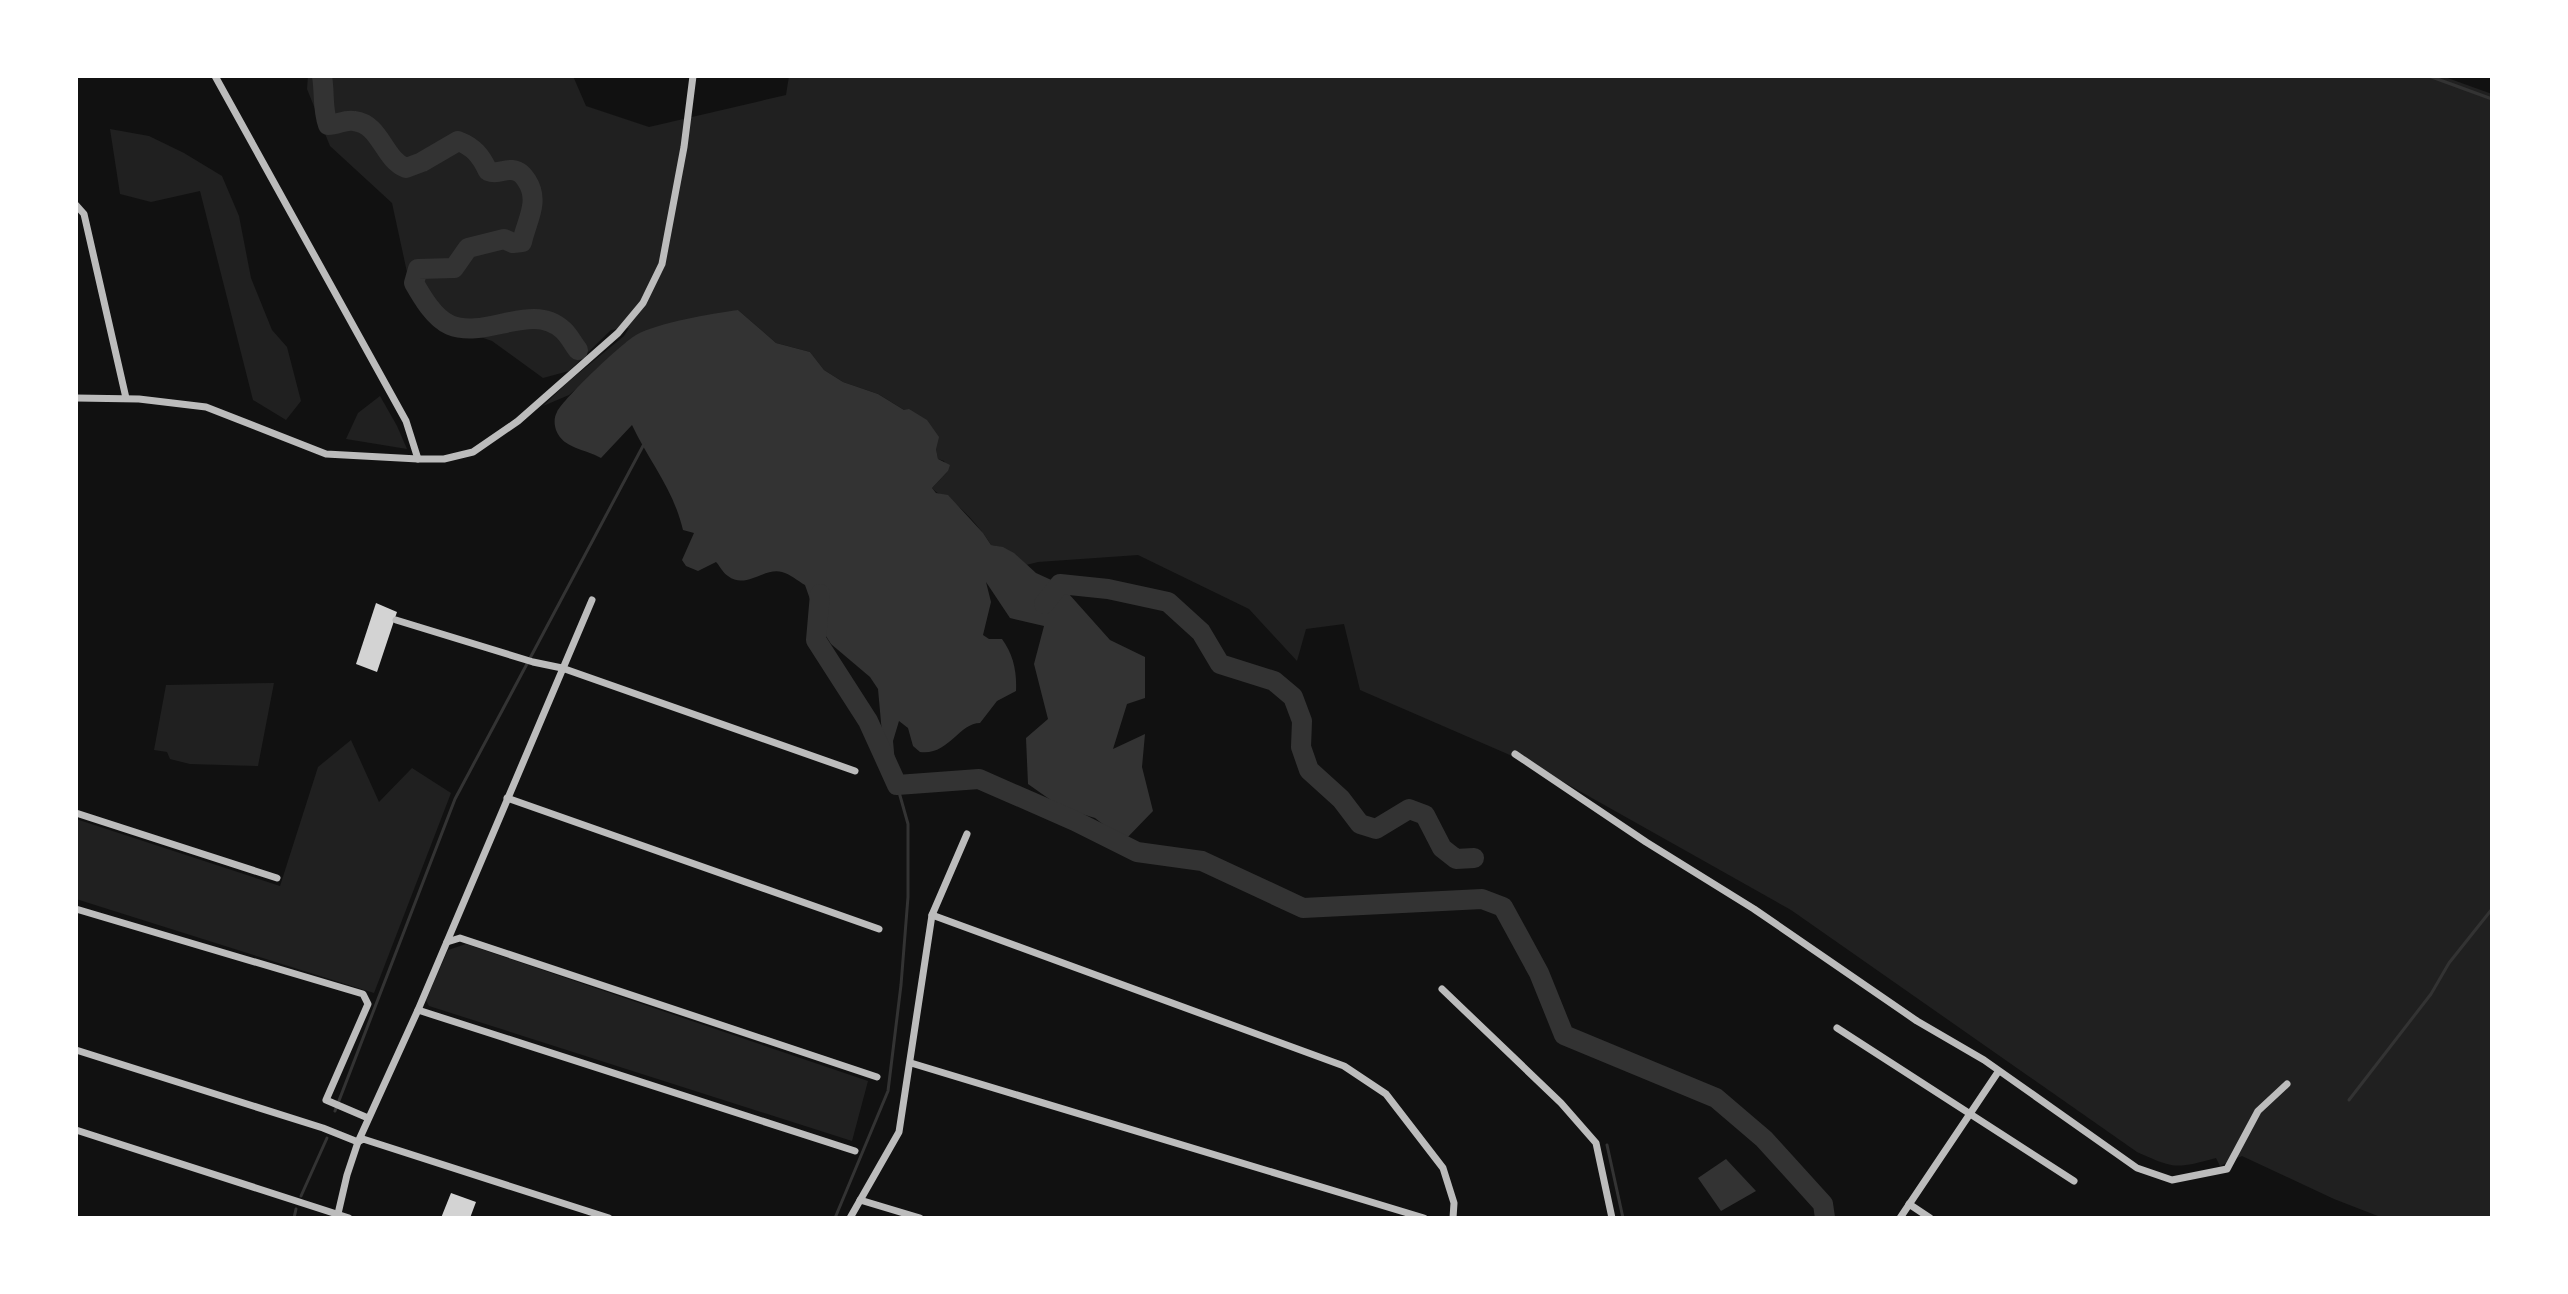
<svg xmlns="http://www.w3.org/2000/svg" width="2568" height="1294" font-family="'IBM Plex Sans',sans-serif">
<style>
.green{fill:#202020}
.water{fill:#333}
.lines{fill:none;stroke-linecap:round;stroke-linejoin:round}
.stream{stroke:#333;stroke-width:3}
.river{stroke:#333;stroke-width:20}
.building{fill:#d3d3d3}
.minor{stroke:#bcbcbc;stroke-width:7}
</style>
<rect width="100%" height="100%" fill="#111"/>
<g class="green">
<path d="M308,76H573L586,106L649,127L786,95L789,76H2442L2492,94V1218H2383L2334,1199L2242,1156L2220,1166L2216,1158C2175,1169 2175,1169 2137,1152L1791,910L1535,766L1360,690L1344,624L1306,629L1297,661L1249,609L1138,555L1038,562L1026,565C1015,554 1007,547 991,545C981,529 965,510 949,499C942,494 938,495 932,488L948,471L944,461L938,459L936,449L904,410L878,394L843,382L824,370L810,352L776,343L738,310L607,362L569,395L543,406L568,382L624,336L629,328L611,330L569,371L543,378L492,341L428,319L410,286L392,203L330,146L307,89Z"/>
<polygon points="110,129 149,136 184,153 222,176 239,216 251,278 272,330 287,347 301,401 286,420 253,400 200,191 151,202 120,194"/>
<polygon points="380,396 397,426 407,449 346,439 358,413"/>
<polygon points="274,683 258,766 190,764 170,759 167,752 154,750 166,685"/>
<polygon points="351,740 379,802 412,768 451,793 374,993 76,899 76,819 280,886 318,767"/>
<polygon points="466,944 868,1081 852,1141 429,1006 426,1000 448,950"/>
</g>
<g class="water">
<path d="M738,310L776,343L810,352L824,370L843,382L878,394L904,410L909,409L927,420L939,437L936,449L938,459L950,465L948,471L932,488L936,493L948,495L983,533L991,545L1003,547L1014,553L1036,573L1060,584L1110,640L1145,657V698L1127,704L1113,749L1145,734L1142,767L1153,811L1124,841L1095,818L1062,808L1028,784L1026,738L1048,719L1034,664L1044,626L1010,618L986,582L991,602L983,635L989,639H1002C1013,654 1017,671 1016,691L997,701L980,723C959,723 948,756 920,752L913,746L908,728L899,721L893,741L897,785L883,744L878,689L870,677L831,644L819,625L805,585C798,581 790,574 782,572C764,567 746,590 728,576C722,572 720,566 716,562L698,571L686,566L682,560L694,533L683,530C673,488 650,463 632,425L601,458C586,449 563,449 556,430C554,424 554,417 557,412C564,398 622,343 636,335C660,322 710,314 738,310Z"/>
<polygon points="1726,1159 1756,1191 1721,1211 1698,1178"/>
</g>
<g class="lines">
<g class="stream">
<polyline points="2429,76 2492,99"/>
<polyline points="2349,1100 2431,994 2449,963 2492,909"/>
<polyline points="335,1111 455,799 644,444"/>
<polyline points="1607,1145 1623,1218"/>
<polyline points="301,1196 327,1138"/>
<polyline points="294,1218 296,1209"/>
<polyline points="835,1218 888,1091 901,985 908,897 908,824 897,785"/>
</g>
<g class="river">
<path d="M322,76C325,94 322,108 328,125C338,125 345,119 354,121C381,124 383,159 406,168L422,162L458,141C474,147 481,156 488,171C498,175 503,169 512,170C520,171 523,175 527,181C540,201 527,220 522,242L513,243L504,239L468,248L454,268L418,269L414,283C422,297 434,318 450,325C486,340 532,301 563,330C569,335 573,344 578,350"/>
<polyline points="820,594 816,640 868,721 897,785 979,779 1075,821 1137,852 1202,861 1303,908 1482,899 1503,907 1539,973 1564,1035 1716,1098 1764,1139 1823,1204 1825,1218"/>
<polyline points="1044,604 1060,584 1108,589 1168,602 1201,632 1220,664 1274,681 1293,697 1302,721 1301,747 1309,770 1341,799 1360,824 1376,829 1409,809 1425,815 1442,848 1456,859 1474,858"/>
</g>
</g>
<g class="building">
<polygon points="376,603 397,612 377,672 356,664"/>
<polygon points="451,1193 476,1202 470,1218 441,1218"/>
</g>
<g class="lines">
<g class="minor">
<polyline points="215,76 406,421 418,459"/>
<polyline points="76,205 84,214 126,398"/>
<polyline points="76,398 139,399 206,407 326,454 418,459 444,459 473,452 518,421 618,333 643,303 662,264 684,147 693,76"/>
<polyline points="396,620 533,662 562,668 855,771"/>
<polyline points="1515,754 1646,842 1754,909 1917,1021 1984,1060 2137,1168 2172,1180 2227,1169 2258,1111 2287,1084"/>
<polyline points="507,798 879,929"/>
<polyline points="76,813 277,878"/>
<polyline points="76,909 363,994 368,1004 326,1100 368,1118"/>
<polyline points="932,915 1344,1066 1386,1094 1443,1168 1454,1203 1453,1218"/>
<polyline points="447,942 460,938 877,1077"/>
<polyline points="1442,989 1561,1103 1596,1143 1612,1218"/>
<polyline points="418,1010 855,1151"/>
<polyline points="1837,1028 2074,1181"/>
<polyline points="76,1050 323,1128 358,1142 363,1139 609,1218"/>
<polyline points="911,1063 1424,1218"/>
<polyline points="76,1130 349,1218"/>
<polyline points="860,1200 920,1218"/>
<polyline points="1909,1204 1930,1218"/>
<polyline points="337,1218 347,1175 358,1142 418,1010 592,600"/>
<polyline points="850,1218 899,1132 932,915 967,834"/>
<polyline points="1900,1218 1998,1072"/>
</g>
</g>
<rect width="2568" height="1294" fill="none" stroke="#ffffff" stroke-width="156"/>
</svg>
